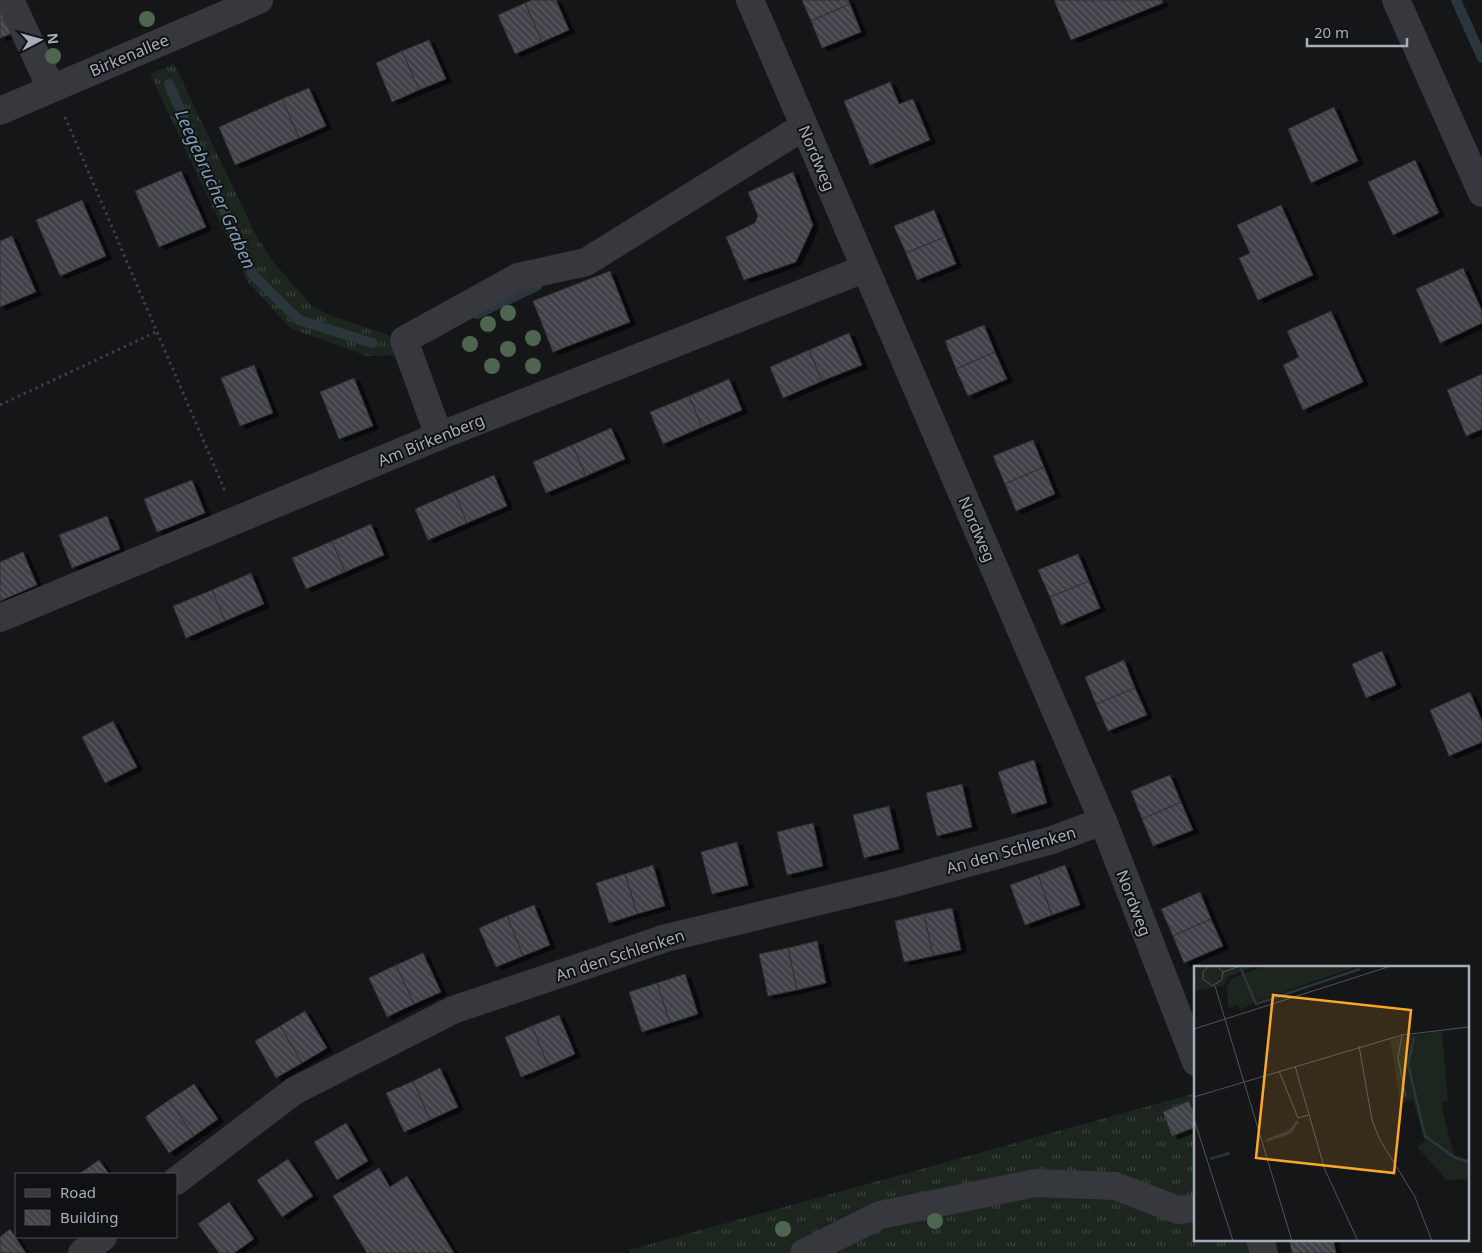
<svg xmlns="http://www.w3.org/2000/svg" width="1482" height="1253" font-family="'Noto Sans',sans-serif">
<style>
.grass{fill:url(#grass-tufts)}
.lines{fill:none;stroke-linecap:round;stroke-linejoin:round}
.stream{stroke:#2b363c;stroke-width:10}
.building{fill:url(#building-back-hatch);stroke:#2f3034;filter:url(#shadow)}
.path{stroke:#3c3f44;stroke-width:3;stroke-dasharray:2.5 4;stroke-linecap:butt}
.minor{stroke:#36383d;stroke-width:28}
.tree{fill:#4e654f}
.labels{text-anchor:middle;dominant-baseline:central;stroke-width:4;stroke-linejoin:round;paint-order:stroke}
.street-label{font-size:16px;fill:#a6adb9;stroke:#101113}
.water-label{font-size:18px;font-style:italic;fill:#7b9eb6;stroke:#101113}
.inset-river{fill:none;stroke:#2b363c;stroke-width:2.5}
.inset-road{fill:none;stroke:#4f5258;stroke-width:1}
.view{fill:#fea827;fill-opacity:0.15;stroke:#fea827;stroke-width:2.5}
.inset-edge{fill:none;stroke:#a6adb9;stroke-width:2.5}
</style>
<defs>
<pattern id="grass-tufts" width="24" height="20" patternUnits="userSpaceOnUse" patternTransform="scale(1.25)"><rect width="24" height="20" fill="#1d261e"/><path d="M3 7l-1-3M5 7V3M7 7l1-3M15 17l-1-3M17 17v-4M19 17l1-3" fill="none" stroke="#3b433d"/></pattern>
<pattern id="building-back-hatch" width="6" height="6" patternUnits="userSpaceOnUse" patternTransform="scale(1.25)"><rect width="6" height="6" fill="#414348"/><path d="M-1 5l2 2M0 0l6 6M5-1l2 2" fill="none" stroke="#595b60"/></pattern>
<filter id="shadow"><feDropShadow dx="5.5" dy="3" stdDeviation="0" flood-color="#0009"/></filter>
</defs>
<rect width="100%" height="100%" fill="#151618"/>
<g class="grass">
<polygon points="174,64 256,235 274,263 313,307 332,316 388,335 397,355 367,356 290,328 248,282 150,74"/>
<polygon points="1196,1093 1196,1239 1247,1239 1251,1253 630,1253 629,1250"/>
</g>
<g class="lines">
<g class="stream">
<polyline points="1456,0 1482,58"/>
<polyline points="169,84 253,275 299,320 372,343"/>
<polyline points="477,314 537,286"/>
</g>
</g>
<g class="building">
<polygon points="532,0 556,0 569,30 542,42 525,3"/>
<polygon points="802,0 848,0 850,4 811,21"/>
<polygon points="1054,0 1162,0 1163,3 1071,40"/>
<polygon points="525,3 542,42 515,54 498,15"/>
<polygon points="850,4 861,32 822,48 811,21"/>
<polygon points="0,7 11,34 0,38"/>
<polygon points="429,40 446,79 419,90 402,51"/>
<polygon points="402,51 419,90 392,102 376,63"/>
<polygon points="890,82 899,104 913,99 930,140 870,165 844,101"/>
<polygon points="309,88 326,126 299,138 282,99"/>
<polygon points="282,99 299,138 235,165 219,127"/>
<polygon points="1334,107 1358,161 1311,183 1288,129"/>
<polygon points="1415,160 1439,213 1393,235 1368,182"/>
<polygon points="181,171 206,227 159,247 135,191"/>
<polygon points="793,172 813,225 796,262 744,280 726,237 755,223 758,216 748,192"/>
<polygon points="82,200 106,256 60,276 36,220"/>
<polygon points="1281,205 1313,275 1258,300 1239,258 1250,253 1237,225"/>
<polygon points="934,210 945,237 906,253 894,226"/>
<polygon points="12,236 36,292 0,307 0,241"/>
<polygon points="945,237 956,264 917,280 906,253"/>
<polygon points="1463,268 1482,311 1482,323 1440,343 1416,289"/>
<polygon points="610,271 630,322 553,352 533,301"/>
<polygon points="1331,311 1363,382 1303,410 1283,365 1299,357 1287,331"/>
<polygon points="984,325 995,352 956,369 945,341"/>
<polygon points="849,333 862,365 822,381 809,350"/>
<polygon points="809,350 822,381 783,398 770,367"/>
<polygon points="995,352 1007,379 968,396 956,369"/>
<polygon points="254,365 273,413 240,426 221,378"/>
<polygon points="1482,374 1482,429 1466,436 1447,390"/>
<polygon points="354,378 373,426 339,439 320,392"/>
<polygon points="729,379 742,410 702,427 689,396"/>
<polygon points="689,396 702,427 663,444 650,412"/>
<polygon points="611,428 625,459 586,476 572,445"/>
<polygon points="1033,440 1044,467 1005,484 993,456"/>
<polygon points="572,445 586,476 546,493 533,462"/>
<polygon points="1044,467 1055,494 1016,511 1005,484"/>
<polygon points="494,475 507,506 467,523 454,492"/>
<polygon points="192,480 205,513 157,532 144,499"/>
<polygon points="454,492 467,523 428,540 415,509"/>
<polygon points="107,516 120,549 72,568 59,535"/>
<polygon points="371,524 384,555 345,572 332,541"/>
<polygon points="332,541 345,572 306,589 292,558"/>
<polygon points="23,552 37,585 0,601 0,562"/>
<polygon points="1078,554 1089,581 1050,597 1038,570"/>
<polygon points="251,573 264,604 225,621 212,590"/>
<polygon points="1089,581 1100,608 1061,625 1050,597"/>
<polygon points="212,590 225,621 186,638 173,606"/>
<polygon points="1382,651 1396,685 1366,698 1352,664"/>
<polygon points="1124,660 1135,688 1096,704 1085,677"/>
<polygon points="1135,688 1147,715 1108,731 1096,704"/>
<polygon points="1470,692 1482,721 1482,742 1449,756 1430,710"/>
<polygon points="113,721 137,767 105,783 82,737"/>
<polygon points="1034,760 1047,803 1012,814 998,772"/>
<polygon points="1170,775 1181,802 1142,819 1131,791"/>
<polygon points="962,784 972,827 937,836 926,793"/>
<polygon points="1181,802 1193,830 1153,846 1142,819"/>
<polygon points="889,806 899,849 864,858 853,815"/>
<polygon points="813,823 823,866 787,875 777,832"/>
<polygon points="737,842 748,885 712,894 701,852"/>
<polygon points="653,865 665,906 637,914 625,874"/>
<polygon points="1065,865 1080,905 1052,915 1038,875"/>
<polygon points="625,874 637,914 609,923 596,883"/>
<polygon points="1038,875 1052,915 1025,925 1010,885"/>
<polygon points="1200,892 1211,919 1173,936 1161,909"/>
<polygon points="534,905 550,945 523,956 507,916"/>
<polygon points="952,908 961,950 933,956 924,914"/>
<polygon points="924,914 933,956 904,962 895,921"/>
<polygon points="507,916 523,956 496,967 479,928"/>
<polygon points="1211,919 1223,946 1184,963 1173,936"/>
<polygon points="817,941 826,983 797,990 788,948"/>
<polygon points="788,948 797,990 768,996 759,954"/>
<polygon points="423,953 441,992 414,1004 396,965"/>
<polygon points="396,965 414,1004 387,1017 369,978"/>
<polygon points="685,974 698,1014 670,1023 657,983"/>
<polygon points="657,983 670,1023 642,1032 629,992"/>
<polygon points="305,1011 327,1048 302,1063 280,1026"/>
<polygon points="559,1015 575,1054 548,1066 532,1026"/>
<polygon points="280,1026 302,1063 276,1078 255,1041"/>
<polygon points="532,1026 548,1066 521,1077 505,1037"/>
<polygon points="440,1068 458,1107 430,1120 413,1081"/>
<polygon points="413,1081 430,1120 404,1132 386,1093"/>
<polygon points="194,1084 218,1119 194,1136 169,1100"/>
<polygon points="169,1100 194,1136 169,1153 145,1117"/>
<polygon points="1189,1101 1196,1118 1196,1127 1172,1136 1163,1112"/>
<polygon points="346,1123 368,1161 337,1180 314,1142"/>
<polygon points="288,1159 313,1196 282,1217 257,1180"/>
<polygon points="99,1160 109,1174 79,1174"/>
<polygon points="379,1168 390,1187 407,1176 454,1253 367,1253 333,1196"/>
<polygon points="229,1202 254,1239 234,1253 219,1253 198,1224"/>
<polygon points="10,1229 26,1253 0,1253 0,1237"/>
<polygon points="1289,1239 1333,1239 1336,1253 1292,1253"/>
</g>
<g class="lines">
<g class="path">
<polyline points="65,117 225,491"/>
<polyline points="0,405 158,331"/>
</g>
<g class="minor">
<polyline points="10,0 51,88"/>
<polyline points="750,0 1103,821 1196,1062"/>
<polyline points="1396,0 1482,193"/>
<polyline points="0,111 259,0"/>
<polyline points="439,436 404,340 518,277 586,262 803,127"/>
<polyline points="0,618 439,436 864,269"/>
<polyline points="176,1181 294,1091 453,1010 666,938 891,884 1052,840 1103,821"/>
<polyline points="1260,1239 1264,1253"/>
<polyline points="82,1253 103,1237"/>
<polyline points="804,1253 880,1215 1035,1183 1115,1186 1178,1210 1196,1208"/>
</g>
</g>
<g class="tree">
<circle cx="147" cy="19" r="8"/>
<circle cx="53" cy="56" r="8"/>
<circle cx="508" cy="313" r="8"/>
<circle cx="488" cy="324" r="8"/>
<circle cx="533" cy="338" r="8"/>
<circle cx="470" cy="344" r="8"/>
<circle cx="508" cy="349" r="8"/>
<circle cx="492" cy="366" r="8"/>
<circle cx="533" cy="366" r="8"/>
<circle cx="935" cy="1221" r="8"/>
<circle cx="783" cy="1229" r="8"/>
</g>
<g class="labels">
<g class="street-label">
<text transform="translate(129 55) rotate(-23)">Birkenallee</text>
<text transform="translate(817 158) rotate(67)">Nordweg</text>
<text transform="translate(431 440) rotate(-22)">Am Birkenberg</text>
<text transform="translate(977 529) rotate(67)">Nordweg</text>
<text transform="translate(1011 850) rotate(-16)">An den Schlenken</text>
<text transform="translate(1134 903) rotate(69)">Nordweg</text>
<text transform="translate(620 955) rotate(-18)">An den Schlenken</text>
</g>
<g class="water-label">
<text transform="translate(216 189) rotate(66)">Leegebrucher Graben</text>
</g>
</g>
<g transform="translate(1194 966)">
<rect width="275" height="275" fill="#151618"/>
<path d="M4,0H61L34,11L30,20L0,25V6ZM72,0H164L64,35L54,6ZM248,65L254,135L248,136V143L260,190L275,194V213L253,214L223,181L231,175L219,134L206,137L196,73ZM103,153L101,164L96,168L72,177L71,174L99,161Z" fill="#1d261e"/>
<path d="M54,6L64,35L46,44L44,39L34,42L33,19L39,12Z" fill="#1d261e"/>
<path class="inset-river" d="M47,3L62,38L166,3M220,71L214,98L231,170L260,191L275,196M73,174L95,167L104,155M16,193L36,187"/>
<path class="inset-road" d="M15,0L9,6V13L18,20L28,14L29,6L23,0M29,6L46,0M21,20L98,275M0,63L197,0M208,69L204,92L212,131M165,80L178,154L185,172L221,231L238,275M101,100L131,204L164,275M85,105L104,152L115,149M0,131L208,69L275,61M0,153L39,275"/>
<path class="view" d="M79,29L217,44L200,207L62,192Z"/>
<rect width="275" height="275" class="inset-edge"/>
</g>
<rect x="15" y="1173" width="162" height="65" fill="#101113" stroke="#4c4f55"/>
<rect x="25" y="1189" width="25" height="8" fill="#36383d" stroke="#4c4f55"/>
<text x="60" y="1198" font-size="15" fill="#a6adb9">Road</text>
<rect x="25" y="1210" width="25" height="15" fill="url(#building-back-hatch)" stroke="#4c4f55"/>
<text x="60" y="1223" font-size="15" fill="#a6adb9">Building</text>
<g transform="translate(40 40) rotate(84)" stroke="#101113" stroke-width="4" paint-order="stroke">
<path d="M0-4L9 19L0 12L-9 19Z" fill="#a6adb9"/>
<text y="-8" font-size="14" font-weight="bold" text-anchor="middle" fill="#a6adb9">N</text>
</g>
<path d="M1307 38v8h100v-8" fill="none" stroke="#a6adb9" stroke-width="2.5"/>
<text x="1314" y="38" font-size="15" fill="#a6adb9" stroke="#101113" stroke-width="4" paint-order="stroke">20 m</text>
</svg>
